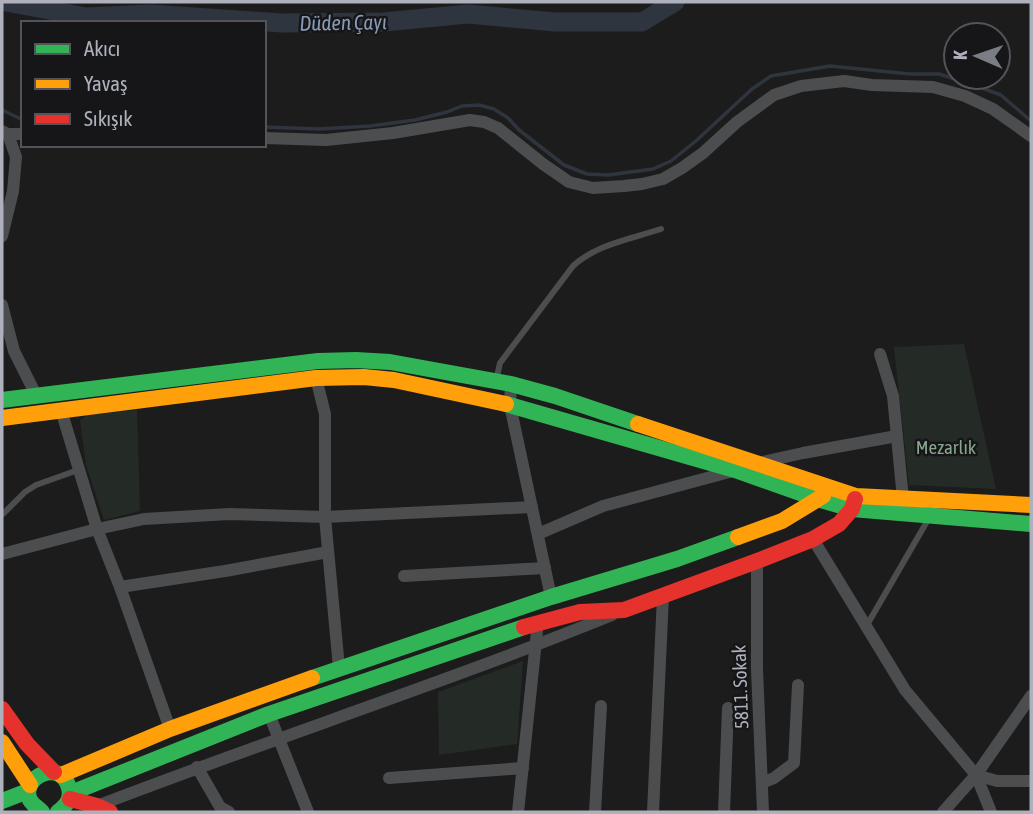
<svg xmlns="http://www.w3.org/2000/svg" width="1033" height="814" font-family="'Asap Condensed',sans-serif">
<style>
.green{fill:#242b26}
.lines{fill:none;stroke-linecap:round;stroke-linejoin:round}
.stream{stroke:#2f353e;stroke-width:3.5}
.river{stroke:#2f353e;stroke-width:19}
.lane{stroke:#4c4d4f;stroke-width:6}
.street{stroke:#4c4d4f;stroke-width:12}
.fast{stroke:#30b455;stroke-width:16}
.slow{stroke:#ff9f0a;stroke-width:16}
.jam{stroke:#e5322d;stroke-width:16}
.labels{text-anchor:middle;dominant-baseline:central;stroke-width:5;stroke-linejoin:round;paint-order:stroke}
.park-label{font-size:19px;fill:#87a68c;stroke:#161618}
.street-label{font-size:19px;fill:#aeb1bc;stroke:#161618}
.water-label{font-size:21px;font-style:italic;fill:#889bb4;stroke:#161618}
</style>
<rect width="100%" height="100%" fill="#1c1c1c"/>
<g class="green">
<polygon points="964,344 996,489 909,485 894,347"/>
<polygon points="137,410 140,511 104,520 86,465 80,420 87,415"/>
<polygon points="523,661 517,744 439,755 438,692"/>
</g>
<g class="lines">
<g class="stream">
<polyline points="2,110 23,120"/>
<polyline points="264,127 319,129 370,126 415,120 447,112 462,106 479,105 494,109 508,118 519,130 564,165 587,174 608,175 653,169 671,161 697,140 752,89 771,76 830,66 910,74 939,74 971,84 1001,95 1031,121"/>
</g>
<polyline class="river" points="6,2 86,17 151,14 282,23 384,22 468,14 555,22 642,22 675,2"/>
<g class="lane">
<path d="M496,381L500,363L573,266C597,244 631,239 661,229"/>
<polyline points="3,514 25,492 36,485 78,470"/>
<polyline points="867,625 929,518"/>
</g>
<g class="street">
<polyline points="2,131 8,134 16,157 13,191 2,236"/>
<polyline points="8,134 23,134"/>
<polyline points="264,138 326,140 393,133 470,120 484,122 498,128 543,164 569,182 593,188 624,186 642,184 663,179 682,168 703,153 737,122 774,95 801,86 844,81 872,85 933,87 965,96 993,109 1031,136"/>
<polyline points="2,305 14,351 36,395"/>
<polyline points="880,354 893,396 903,499"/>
<polyline points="316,378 325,414 325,517 339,668"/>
<polyline points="511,384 510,405 551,597"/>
<polyline points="61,410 97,529 120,587 170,729"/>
<polyline points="758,463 803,453 897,436"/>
<polyline points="538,534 603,506 733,471"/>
<polyline points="813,539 905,690 976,775 991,812"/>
<polyline points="2,554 97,529 144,519 229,514 325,517 532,507"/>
<polyline points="757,561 757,669 763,812"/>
<polyline points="404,576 545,568"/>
<polyline points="120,587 225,571 328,552"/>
<polyline points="269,714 308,812"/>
<polyline points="197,767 220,807 229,812"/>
<polyline points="976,775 997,781 1031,781"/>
<polyline points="389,778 523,768"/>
<polyline points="762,783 774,778 794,763 798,685"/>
<path d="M97,806C268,740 442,684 612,615"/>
<polyline points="518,812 538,622"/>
<polyline points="595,812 601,706"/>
<polyline points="653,812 663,596"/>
<polyline points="724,812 728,708"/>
<polyline points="943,812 976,775 1031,696"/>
</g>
<g class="fast">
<polyline points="2,400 318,361 356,360 390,362 511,384 555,396 638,424"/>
<polyline points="506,404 735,470 817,499 852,509 1031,524"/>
<polyline points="312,678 551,597 677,559 738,537"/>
<polyline points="71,793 269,714 524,627"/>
<polyline points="2,801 28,791"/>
<path d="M42,812C38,808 33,805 30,800C19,778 61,757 69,788C72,799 66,806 58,812"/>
</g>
<g class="slow">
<polyline points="2,418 316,378 364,377 394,380 506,404"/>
<polyline points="638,424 856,496 1031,505"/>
<polyline points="738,537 782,521 823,496"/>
<polyline points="2,742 30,785"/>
<polyline points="61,775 170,729 312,678"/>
</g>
<g class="jam">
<polyline points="524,627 580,612 624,610 757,561 813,539 839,524 852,509 855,499"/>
<polyline points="2,709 27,744 54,772"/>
<polyline points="70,799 97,806 110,812"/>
</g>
</g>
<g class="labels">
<g class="park-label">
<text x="946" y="447">Mezarlık</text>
</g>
<g class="street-label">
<text transform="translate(740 687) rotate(-92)">5811. Sokak</text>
</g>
<g class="water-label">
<text transform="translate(343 22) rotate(-1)">Düden Çayı</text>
</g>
</g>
<rect width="1033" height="814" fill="none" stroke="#aeb1bc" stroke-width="7"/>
<rect x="21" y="21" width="245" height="126" fill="#161618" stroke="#53545a" stroke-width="2"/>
<rect x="35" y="44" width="35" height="10" fill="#30b455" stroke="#53545a" stroke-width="2"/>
<text x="84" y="56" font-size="21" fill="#aeb1bc">Akıcı</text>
<rect x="35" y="79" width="35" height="10" fill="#ff9f0a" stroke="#53545a" stroke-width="2"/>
<text x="84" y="91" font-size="21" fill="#aeb1bc">Yavaş</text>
<rect x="35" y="114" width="35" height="10" fill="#e5322d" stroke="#53545a" stroke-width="2"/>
<text x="84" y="126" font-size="21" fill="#aeb1bc">Sıkışık</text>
<g transform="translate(977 56) rotate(272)"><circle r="33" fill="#161618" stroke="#53545a" stroke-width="2"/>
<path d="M0-5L12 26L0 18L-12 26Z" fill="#7b7d84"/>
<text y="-10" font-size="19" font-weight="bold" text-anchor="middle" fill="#aeb1bc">K</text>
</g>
</svg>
